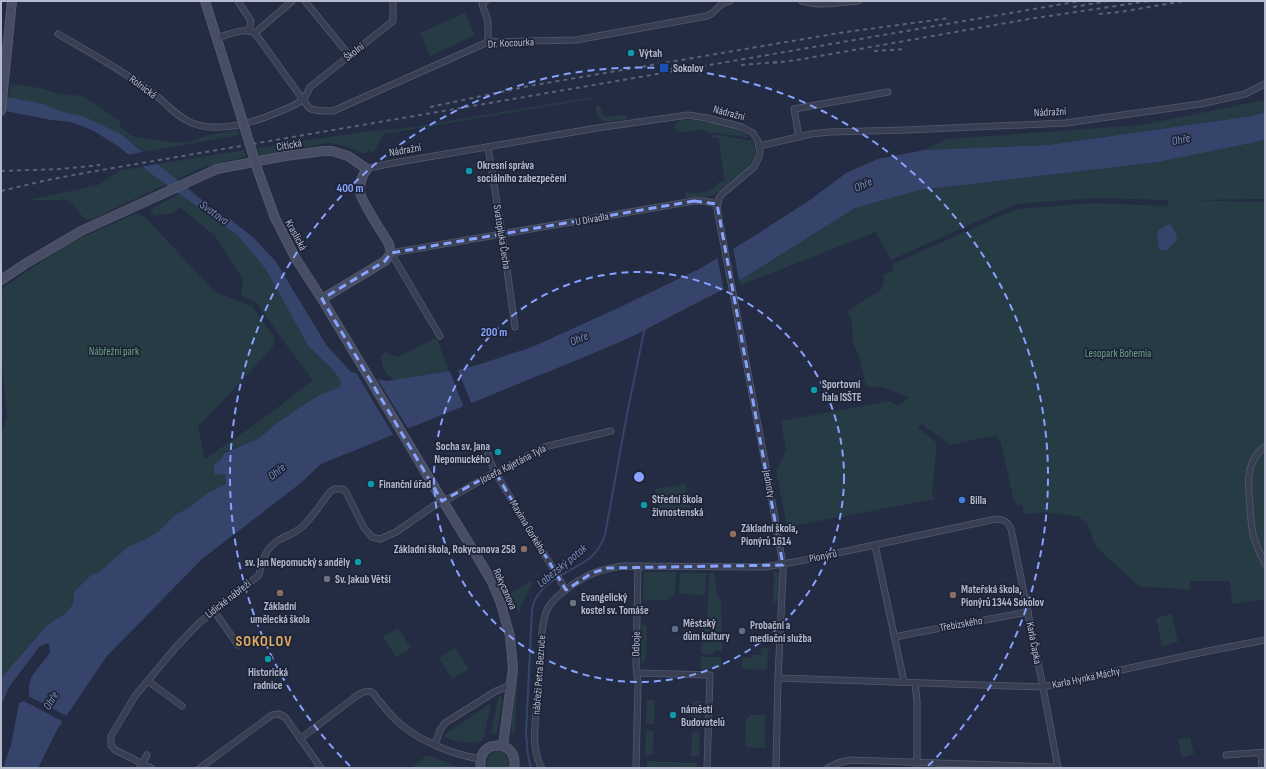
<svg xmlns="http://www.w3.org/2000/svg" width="1266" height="769" font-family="'Sofia Sans Condensed',sans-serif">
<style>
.green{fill:#263b44}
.water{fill:#36446b}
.pier{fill:#242c43}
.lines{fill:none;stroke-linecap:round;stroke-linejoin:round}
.stream{stroke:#36446b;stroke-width:2}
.street-casing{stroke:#535a6c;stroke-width:7}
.secondary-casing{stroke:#535a6c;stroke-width:10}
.street{stroke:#383f52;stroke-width:5.5}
.secondary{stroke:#464d65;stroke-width:8}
.rail{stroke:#5a6279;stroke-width:2;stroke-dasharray:4 4;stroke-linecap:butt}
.secondary-bridge-casing{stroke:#535a6c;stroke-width:10;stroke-linecap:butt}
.secondary-bridge{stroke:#464d65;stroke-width:8}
.marked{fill:none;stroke:#87a2ff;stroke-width:3;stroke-dasharray:8 5;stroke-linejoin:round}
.ring{fill:none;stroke:#87a2ff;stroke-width:2;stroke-dasharray:7 5}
.culture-dot{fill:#0f9aa8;stroke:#1d2437;stroke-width:1.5}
.transit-dot{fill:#1a4fb4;stroke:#1d2437;stroke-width:1.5}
.shop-dot{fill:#3f7fe0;stroke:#1d2437;stroke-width:1.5}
.education-dot{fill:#8d6e63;stroke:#1d2437;stroke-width:1.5}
.worship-dot{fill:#6b7280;stroke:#1d2437;stroke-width:1.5}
.service-dot{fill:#5c6f8a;stroke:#1d2437;stroke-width:1.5}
.labels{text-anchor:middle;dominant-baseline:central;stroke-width:3.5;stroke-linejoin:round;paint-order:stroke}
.street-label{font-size:11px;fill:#b5bacc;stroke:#1d2437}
.poi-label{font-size:11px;font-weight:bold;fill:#b5bacc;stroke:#1d2437;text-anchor:start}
.park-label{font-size:11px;fill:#6a9f7f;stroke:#1d2437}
.water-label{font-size:12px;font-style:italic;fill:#7a8ab6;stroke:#1d2437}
.district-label{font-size:15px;font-weight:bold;letter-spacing:1px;fill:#deaa5e;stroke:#1d2437}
.centre{fill:#87a2ff;stroke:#1d2437;stroke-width:2}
.ring-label{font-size:12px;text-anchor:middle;font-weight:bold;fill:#87a2ff;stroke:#1d2437;stroke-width:3.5;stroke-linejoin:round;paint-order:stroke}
</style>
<rect width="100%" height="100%" fill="#242c43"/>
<g class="green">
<polygon points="465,13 475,35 430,56 420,33"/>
<polygon points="11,84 40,88 61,94 83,96 121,122 119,126 132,136 175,143 192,141 209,135 237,130 239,135 145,152 121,134 83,116 63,112 43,104 9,98"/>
<polygon points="592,97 591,99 384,134 373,153 368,150 365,154 339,144 328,143 260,155 258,148 369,131 401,129"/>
<polygon points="1265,100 1265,112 1252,116 1048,145 925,150 947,139 1142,125"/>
<polygon points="598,105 600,106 603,115 605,117 625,115 628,119 605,122 598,117 595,106"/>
<path d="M680,120C696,119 741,125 750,138L718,133L710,134C701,125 689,133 678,132L675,128V124Z"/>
<path d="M711,135H718L747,140H752C762,160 747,169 732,180C726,185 721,189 715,194L710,196L685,198V192C695,195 714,193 719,182L725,181L718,138H712Z"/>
<polygon points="1265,139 1265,199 1184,200 1265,202 1265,599 1232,604 1230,581 1190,581 1190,590 1139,586 1096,547 1088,525 1079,517 1046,512 1024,514 1022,504 1019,507 1014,501 1000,440 998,441 997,435 951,445 921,424 918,428 934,440 937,445 932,492 934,499 787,527 776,471 786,451 781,421 890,401 898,406 909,397 882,387 866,386 859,355 853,343 852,324 848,311 881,290 884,281 883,275 894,270 892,264 1017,209 1094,203 1167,206 1168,200 1094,198 1016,204 891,260 876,232 741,285 739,281 855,208 919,190 1158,162 1256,142"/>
<polygon points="244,150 246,157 227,161 208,167 207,165 177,180 158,164"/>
<polygon points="143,167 166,184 93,219 87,219 83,217 74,206 67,200 29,200 98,185 121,170"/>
<polygon points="179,194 237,235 265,268 309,347 338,376 341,382 340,387 276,424 258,439 224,452 226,485 214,489 190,507 175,515 160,531 97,574 93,573 74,592 73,604 66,613 47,625 16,660 1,683 1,435 7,418 1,354 1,289 69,243 135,214 139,214 147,219 215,292 252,306 275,338 273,347 198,427 205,459 268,415 313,380 287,346 257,303 241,296 243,279 215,236 180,207 173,213 155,216 151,212 151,209"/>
<path d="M433,339H437L449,371L395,380C384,373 382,368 381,355L385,352L398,357Z"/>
<polygon points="686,484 691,512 661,518 655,489"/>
<polygon points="767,570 777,572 780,582 779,599 777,602 773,603 774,574 772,572"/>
<polygon points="644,572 676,572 675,594 668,600 643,600"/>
<polygon points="680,573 707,573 705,594 704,595 679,594"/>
<polygon points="709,573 714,573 717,594 721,599 721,615 722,616 722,651 714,651 713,655 701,654 702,632 707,625"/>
<polygon points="529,582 532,582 532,584 522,603 520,613 518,612 510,596 510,594"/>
<polygon points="1172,614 1178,642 1162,646 1156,618"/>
<polygon points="642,624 647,626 646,659 644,663 641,663"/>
<polygon points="398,628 411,648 396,657 383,637"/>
<polygon points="455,648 469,669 452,679 439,658"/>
<polygon points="761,648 768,648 767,670 742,669 742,658 752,658 752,655 761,655"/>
<rect x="701" y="657" width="20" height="12"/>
<polygon points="517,672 518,672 515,731 511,735 512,709"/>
<polygon points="499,694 502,700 497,733 491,733"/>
<polygon points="647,700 655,700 654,724 646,724"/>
<polygon points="693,701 701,701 701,725 692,725"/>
<path d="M491,703L484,737L481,741C470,744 455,742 445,737L444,735Z"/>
<polygon points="751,715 765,715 765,748 745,747 746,719"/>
<polygon points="646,730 654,731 653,755 645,755"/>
<polygon points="692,732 700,732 699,756 691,756"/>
<polygon points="1190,737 1194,754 1182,757 1178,740"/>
<path d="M497,751C507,752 511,759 508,768H488C485,760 489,753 497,751Z"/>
<polygon points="426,756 431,756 459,768 411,768"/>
<polygon points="647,761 697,763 697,768 647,768"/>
</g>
<g class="water">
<path d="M1,96L44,104L63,112L83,116L121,134L202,200L234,222L255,239L276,262L327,346L351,372L386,381L463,369L484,363L532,347L616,309L701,268L756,235L810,200L846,173L878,159L925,150L1048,145L1252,116L1265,112V139L1256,142L1158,162L920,190L855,208L739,281L631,337L587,356L321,464L302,482L202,559L107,656L58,728L38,768H4V765L11,745L19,703C34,698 27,691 30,681C32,674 46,659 50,652L49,643L40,646L9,687L1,706V680L2,677L47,625L66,613L73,604L74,592L93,573L97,574L128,547L146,539L159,531L175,515L190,507L209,492L226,484L225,474L216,475L214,472V464L222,459L224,453L258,439L276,424L302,406L320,395L340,387L341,382L334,371L309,347L265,268L237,235L150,173L118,146L92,130L71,122L51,120L1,110Z"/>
<path d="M1169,224L1172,226C1174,232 1177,232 1177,240L1166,251L1159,249L1157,232L1160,229Z"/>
</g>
<g class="pier">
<polygon points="147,151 161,163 141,167 126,155"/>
<polygon points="733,247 739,281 724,290 717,256"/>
<polygon points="457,368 472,405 464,408 449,369"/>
<polygon points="355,371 376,377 409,430 394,436"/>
<polygon points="26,695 44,704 68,717 64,722 22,700"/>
</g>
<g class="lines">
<path class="stream" d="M531,768L528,756L526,733L532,610C533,606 534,601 536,598C547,578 573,571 590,558C597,552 602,543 605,535L627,414L645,327"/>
<defs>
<g id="street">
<polyline points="238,1 251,21 249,31"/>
<polyline points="305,1 349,55"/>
<polyline points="486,1 482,4 488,21 488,42"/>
<path d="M802,1C820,7 840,2 858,1"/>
<polyline points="255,33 292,1"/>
<path d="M58,34C89,52 120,69 149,90C164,100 173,115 192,123C220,134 255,122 281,111C288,108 296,105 302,100C306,97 308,91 310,87L393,21V1"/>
<path d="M216,38C228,35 244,27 255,33L309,108C317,112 325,111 333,111L488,42L576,40L707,16C719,11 717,3 730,1"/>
<polyline points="799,137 794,109 888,92"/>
<polyline points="759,146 811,134 830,132 906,130 1066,123 1200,104 1245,94 1265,84"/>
<polyline points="488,147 502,234 515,327"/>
<polyline points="367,169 373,167 393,163 597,128 688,115 707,118 742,127 753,133 758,141 760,151 759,157 754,167 722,194 719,198 717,209 768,478 783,565 783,573 778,678 776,768"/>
<polyline points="440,336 391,253 694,201 704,201 717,204"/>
<path d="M1265,447C1245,460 1248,487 1250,507C1251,518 1251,528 1254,538C1257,547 1261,556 1265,564"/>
<polyline points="488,454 489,459 495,472 566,590"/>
<polyline points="875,545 904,682"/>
<polyline points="214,611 238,645"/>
<polyline points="895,637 914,633 1028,612"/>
<polyline points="637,673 710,675 707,768"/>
<polyline points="778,678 1043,687 1208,651 1265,640"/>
<polyline points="148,681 182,706"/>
<polyline points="915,683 917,701 917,768"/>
<path d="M300,739L355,697C361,693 366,689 373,693C380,702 387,711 395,719C416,740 451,754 480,759"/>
<polyline points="435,744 440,730 445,723 496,691 511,685"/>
<polyline points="1261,753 1262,768"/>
<polyline points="1226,755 1265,752"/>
<polyline points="140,768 147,755"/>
<path d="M151,768L115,750L111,745V736L135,696L176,647L199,623L259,575C261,563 266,549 276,542C284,536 295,534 303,526C313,517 321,503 330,492L334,489H343L346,492L364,528L372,537L380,539L396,532L435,505L452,497L495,472L500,471L544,447L611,431"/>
<polyline points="200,768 272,715 279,714 285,717 321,768"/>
<path d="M542,768C530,749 536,720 537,699L539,693C540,673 539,621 549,606C555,597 564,591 572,585C590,573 601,569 623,566L765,567L800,561L996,519C1004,519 1008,522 1011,529L1043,687L1058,768"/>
<polyline points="636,768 638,685 636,666 638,566"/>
<polyline points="828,768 838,763 850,760 1052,767 1058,766"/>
</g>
<g id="secondary">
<polyline points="205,1 238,106"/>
<polyline points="1,111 12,1"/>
<polyline points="258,171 275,218 296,259 322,299 438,493 481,563 492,582 500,601 510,636 513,668 503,746"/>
<path d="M1,280L25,264L81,231L217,169L285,156L323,151H332L348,156L367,169C362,176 359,184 360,193C362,202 383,234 389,244L391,253L385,261L322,299"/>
<path d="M481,768C475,738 520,738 514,768"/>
</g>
</defs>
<use href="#street" class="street-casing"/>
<use href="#secondary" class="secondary-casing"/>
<use href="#street" class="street"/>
<use href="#secondary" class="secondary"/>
<g class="rail">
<polyline points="1073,7 1108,1"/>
<polyline points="1099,14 1120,12 1184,1"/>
<polyline points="874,51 906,49"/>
<polyline points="773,63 797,60 1029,19 1149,1"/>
<polyline points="741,65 777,62"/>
<polyline points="430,107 529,86 839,33 950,18"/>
<polyline points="1,171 61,169 100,165"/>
<polyline points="1,191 43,181 90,172 1080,1"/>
</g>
<defs>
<polyline id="secondary-bridge" points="238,106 258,171"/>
</defs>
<use href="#secondary-bridge" class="secondary-bridge-casing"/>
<use href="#secondary-bridge" class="secondary-bridge"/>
</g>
<path class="marked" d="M694,201L717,204L783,565L608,568L592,573L566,590L495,472L442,501L322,299L385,261L391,253Z"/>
<g class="ring">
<circle cx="639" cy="477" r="205"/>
<path d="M350 766A409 409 0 1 1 928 766"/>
</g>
<g class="culture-dot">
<circle cx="631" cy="53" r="4"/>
<circle cx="469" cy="171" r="4"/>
<circle cx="814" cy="390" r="4"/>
<circle cx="498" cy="452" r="4"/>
<circle cx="371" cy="484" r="4"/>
<circle cx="644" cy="505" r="4"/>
<circle cx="358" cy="562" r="4"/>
<circle cx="268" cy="659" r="4"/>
<circle cx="673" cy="715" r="4"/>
</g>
<rect class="transit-dot" x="659" y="63" width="10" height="10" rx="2"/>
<circle class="shop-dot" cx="962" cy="500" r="4"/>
<g class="education-dot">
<circle cx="733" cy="534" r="4"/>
<circle cx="524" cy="549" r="4"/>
<circle cx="280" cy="593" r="4"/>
<circle cx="953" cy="595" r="4"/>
</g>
<g class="worship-dot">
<circle cx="327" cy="579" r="4"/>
<circle cx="573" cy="603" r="4"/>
</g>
<g class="service-dot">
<circle cx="675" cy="629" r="4"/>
<circle cx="742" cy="631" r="4"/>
</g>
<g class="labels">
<g class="street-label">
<text transform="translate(511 43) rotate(-3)">Dr. Kocourka</text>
<text transform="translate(354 52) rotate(-38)">Školní</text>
<text transform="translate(143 87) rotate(37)">Rolnická</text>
<text transform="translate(1050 112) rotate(-3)">Nádražní</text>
<text transform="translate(729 113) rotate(15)">Nádražní</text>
<text transform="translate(289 145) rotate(-9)">Citická</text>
<text transform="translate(405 150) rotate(-10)">Nádražní</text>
<text transform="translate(592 219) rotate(-10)">U Divadla</text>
<text transform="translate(296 235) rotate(62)">Kraslická</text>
<text transform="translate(502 237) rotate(81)">Svatopluka Čecha</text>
<text transform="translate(513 464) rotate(-27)">Josefa Kajetána Tyla</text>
<text transform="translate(769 484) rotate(80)">Jednoty</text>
<text transform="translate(528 527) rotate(59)">Maxima Gorkého</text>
<text transform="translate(823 556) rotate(-12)">Pionýrů</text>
<text transform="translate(505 589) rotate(66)">Rokycanova</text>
<text transform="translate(228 599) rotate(-38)">Lidické nábřeží</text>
<text transform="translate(961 624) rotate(-10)">Třebízského</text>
<text transform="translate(1034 643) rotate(79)">Karla Čapka</text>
<text transform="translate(636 644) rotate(-89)">Odboje</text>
<text transform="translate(539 675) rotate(-86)">nábřeží Petra Bezruče</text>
<text transform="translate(1086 678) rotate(-12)">Karla Hynka Máchy</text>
</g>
<g class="poi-label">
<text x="639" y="53">Výtah</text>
<text x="673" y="68">Sokolov</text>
<text x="477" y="165">Okresní správa<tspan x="477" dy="13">sociálního zabezpečení</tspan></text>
<text x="822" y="384">Sportovní<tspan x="822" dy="13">hala ISŠTE</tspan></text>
<text x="490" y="446" text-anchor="end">Socha sv. Jana<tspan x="490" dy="13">Nepomuckého</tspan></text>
<text x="379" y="484">Finanční úřad</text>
<text x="652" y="499">Střední škola<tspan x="652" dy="13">živnostenská</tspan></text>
<text x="970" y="500">Billa</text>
<text x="741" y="528">Základní škola,<tspan x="741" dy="13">Pionýrů 1614</tspan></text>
<text x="516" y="549" text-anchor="end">Základní škola, Rokycanova 258</text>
<text x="350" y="562" text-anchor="end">sv. Jan Nepomucký s anděly</text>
<text x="335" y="579">Sv. Jakub Větší</text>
<text x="961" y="589">Mateřská škola,<tspan x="961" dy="13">Pionýrů 1344 Sokolov</tspan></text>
<text x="581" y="597">Evangelický<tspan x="581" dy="13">kostel sv. Tomáše</tspan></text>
<text x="280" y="606" text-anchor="middle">Základní<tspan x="280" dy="13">umělecká škola</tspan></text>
<text x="683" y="623">Městský<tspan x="683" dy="13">dům kultury</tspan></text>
<text x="750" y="625">Probační a<tspan x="750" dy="13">mediační služba</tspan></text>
<text x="268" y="672" text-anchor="middle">Historická<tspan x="268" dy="13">radnice</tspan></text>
<text x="681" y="709">náměstí<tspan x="681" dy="13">Budovatelů</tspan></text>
</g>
<g class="park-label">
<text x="114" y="351">Nábřežní park</text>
<text x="1118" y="353">Lesopark Bohemia</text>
</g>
<g class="water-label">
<text transform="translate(1181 140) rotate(-12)">Ohře</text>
<text transform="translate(863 185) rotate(-24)">Ohře</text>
<text transform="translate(214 213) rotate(36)">Svatava</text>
<text transform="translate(579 339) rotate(-22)">Ohře</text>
<text transform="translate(277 472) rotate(-39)">Ohře</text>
<text transform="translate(562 566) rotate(-39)">Lobezský potok</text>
<text transform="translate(51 701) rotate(-59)">Ohře</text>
</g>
<g class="district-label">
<text x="264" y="641">SOKOLOV</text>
</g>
</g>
<circle cx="639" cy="477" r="6" class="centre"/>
<g class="ring-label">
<text x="350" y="192">400 m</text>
<text x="494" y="336">200 m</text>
</g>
<rect width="1266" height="769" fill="none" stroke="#b5bacc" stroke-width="4"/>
</svg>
